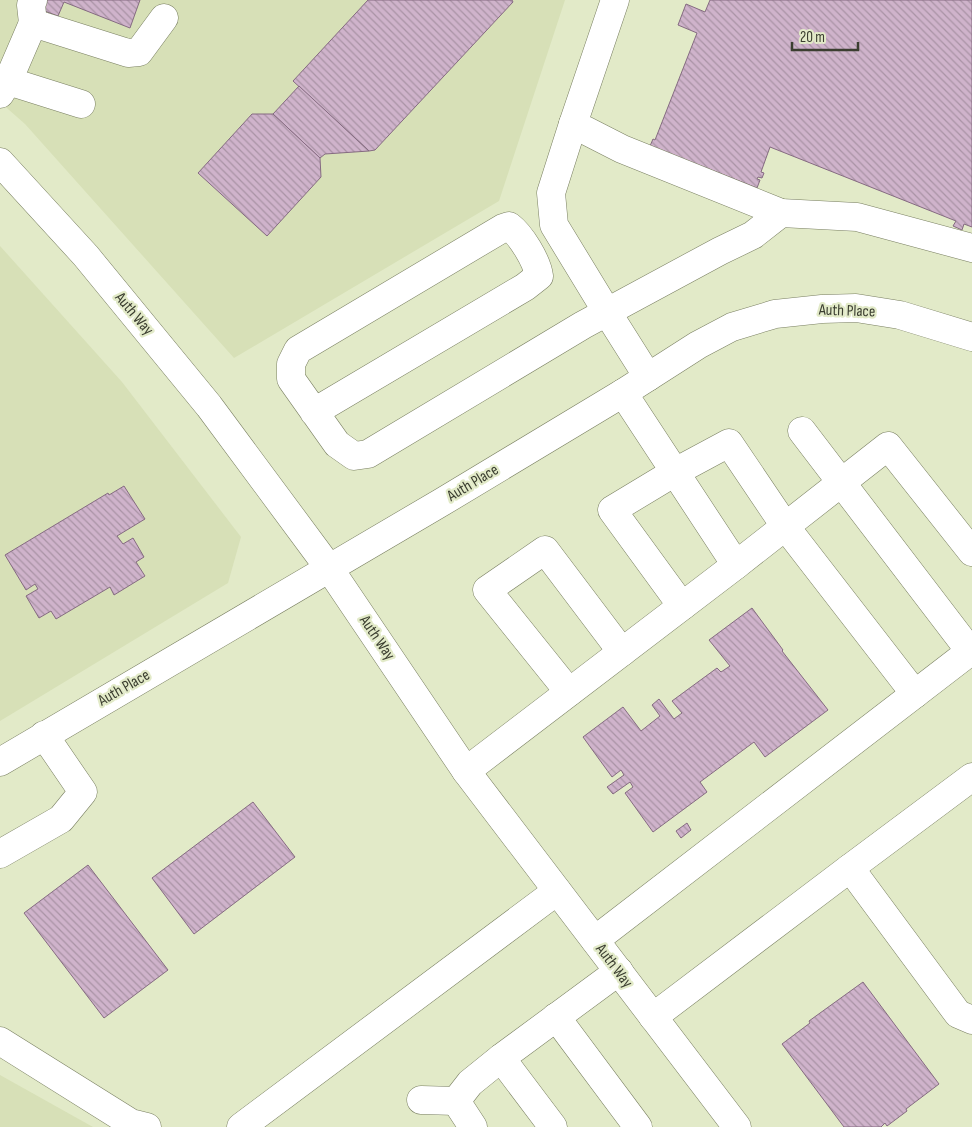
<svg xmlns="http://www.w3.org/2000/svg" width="972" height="1127" font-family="'Sofia Sans Condensed',sans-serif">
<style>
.built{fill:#d7e0b7}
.building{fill:url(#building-back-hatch);stroke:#856b81}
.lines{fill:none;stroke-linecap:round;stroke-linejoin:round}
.minor-casing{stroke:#797f61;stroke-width:29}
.minor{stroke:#fff;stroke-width:28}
.labels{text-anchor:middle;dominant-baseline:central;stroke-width:4.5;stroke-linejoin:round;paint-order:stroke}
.street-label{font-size:16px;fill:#3b3e30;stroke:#e2eac8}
</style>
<defs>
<pattern id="building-back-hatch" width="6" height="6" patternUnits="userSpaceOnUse" patternTransform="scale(1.25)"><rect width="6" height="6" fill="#cfb3cb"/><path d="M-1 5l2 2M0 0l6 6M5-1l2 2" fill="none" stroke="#a993a5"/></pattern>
</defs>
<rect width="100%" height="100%" fill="#e2eac8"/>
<g class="built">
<polygon points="0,0 565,0 499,201 234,358 25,124 0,102"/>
<polygon points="0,246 122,382 241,537 228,583 0,721"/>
<polygon points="0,1075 93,1127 0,1127"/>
</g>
<g class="building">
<polygon points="37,0 140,0 130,28 64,2 58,16 34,7"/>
<polygon points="368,0 512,0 513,2 375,150 369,151 293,81"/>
<polygon points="710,0 972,0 972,227 964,224 962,230 953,226 956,221 770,147 761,172 764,173 762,178 758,177 757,179 760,180 757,188 650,146 653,139 655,140 697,33 678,25 686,4 705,12"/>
<polygon points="299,86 369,151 325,154 320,158 273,114"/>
<polygon points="252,114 273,114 320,158 321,177 267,236 198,173"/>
<polygon points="124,486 145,519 117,536 123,544 133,538 144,557 136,562 145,576 114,595 110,587 56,619 51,611 39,618 26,596 38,589 35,584 26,590 5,555 108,493 109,495"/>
<polygon points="752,608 783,650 782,651 828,710 765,757 754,742 700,782 707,792 653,832 625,793 633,787 630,782 613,794 607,787 624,775 621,770 612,777 583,737 623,707 641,731 660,716 652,705 659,699 674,719 682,713 672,701 717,668 721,672 730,666 709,640"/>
<polygon points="253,802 295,857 194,934 152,878"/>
<polygon points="687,823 691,830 681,838 676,831"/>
<polygon points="88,865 168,970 104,1018 24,913"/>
<polygon points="863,982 939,1084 906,1109 907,1111 887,1126 885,1123 881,1127 844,1127 782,1044 810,1023 809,1021"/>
</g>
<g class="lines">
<defs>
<g id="minor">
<polyline points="33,0 31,5 33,23"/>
<polyline points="615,0 573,124 622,149 781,213 857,217 972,248"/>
<polyline points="8,81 33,23 128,53 139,52 164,18"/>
<polyline points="0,94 8,81 81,104"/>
<polyline points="573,124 551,193 554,225 607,312 720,251 753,235 781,213"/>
<polyline points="0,162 86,256 209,406 329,568 466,771 737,1127"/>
<polyline points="623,393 736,565"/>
<path d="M314,412L525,287L539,276C537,261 521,235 509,226L503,228L298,350L291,364V379L337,444L354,456L368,454L583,325L607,312L648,377"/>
<polyline points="802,431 970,651"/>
<polyline points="682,606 612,510 675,472 729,443 785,526 915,694"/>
<polyline points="569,692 487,590 545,550 622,652"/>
<polyline points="0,762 442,502 623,393 698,345 732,327 775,314 822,309 856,308 900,315 972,337"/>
<polyline points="466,771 736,565 888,446 972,552"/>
<polyline points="0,854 61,819 83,792 44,735"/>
<polyline points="850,868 972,777"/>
<polyline points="595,940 972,650"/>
<polyline points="556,1017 638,1127"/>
<polyline points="653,1017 850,868 958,1014 972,1020"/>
<polyline points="0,1041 131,1123 147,1127"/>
<polyline points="421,1100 456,1101"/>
<polyline points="241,1127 557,891"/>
<polyline points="473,1127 456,1101 470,1083 501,1058"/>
<polyline points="553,1127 501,1058 619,971"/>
</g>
</defs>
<use href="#minor" class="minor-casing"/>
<use href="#minor" class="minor"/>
</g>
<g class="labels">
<g class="street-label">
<text transform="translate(847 311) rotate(2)">Auth Place</text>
<text transform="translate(134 314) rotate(50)">Auth Way</text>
<text transform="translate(473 483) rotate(-31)">Auth Place</text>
<text transform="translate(377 638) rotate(56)">Auth Way</text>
<text transform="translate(124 688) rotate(-30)">Auth Place</text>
<text transform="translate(614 966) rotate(53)">Auth Way</text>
</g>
</g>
<path d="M792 42v8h66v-8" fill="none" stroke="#3b3e30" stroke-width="2.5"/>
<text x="800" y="42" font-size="15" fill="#3b3e30" stroke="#e2eac8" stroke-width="4" paint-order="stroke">20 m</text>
</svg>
